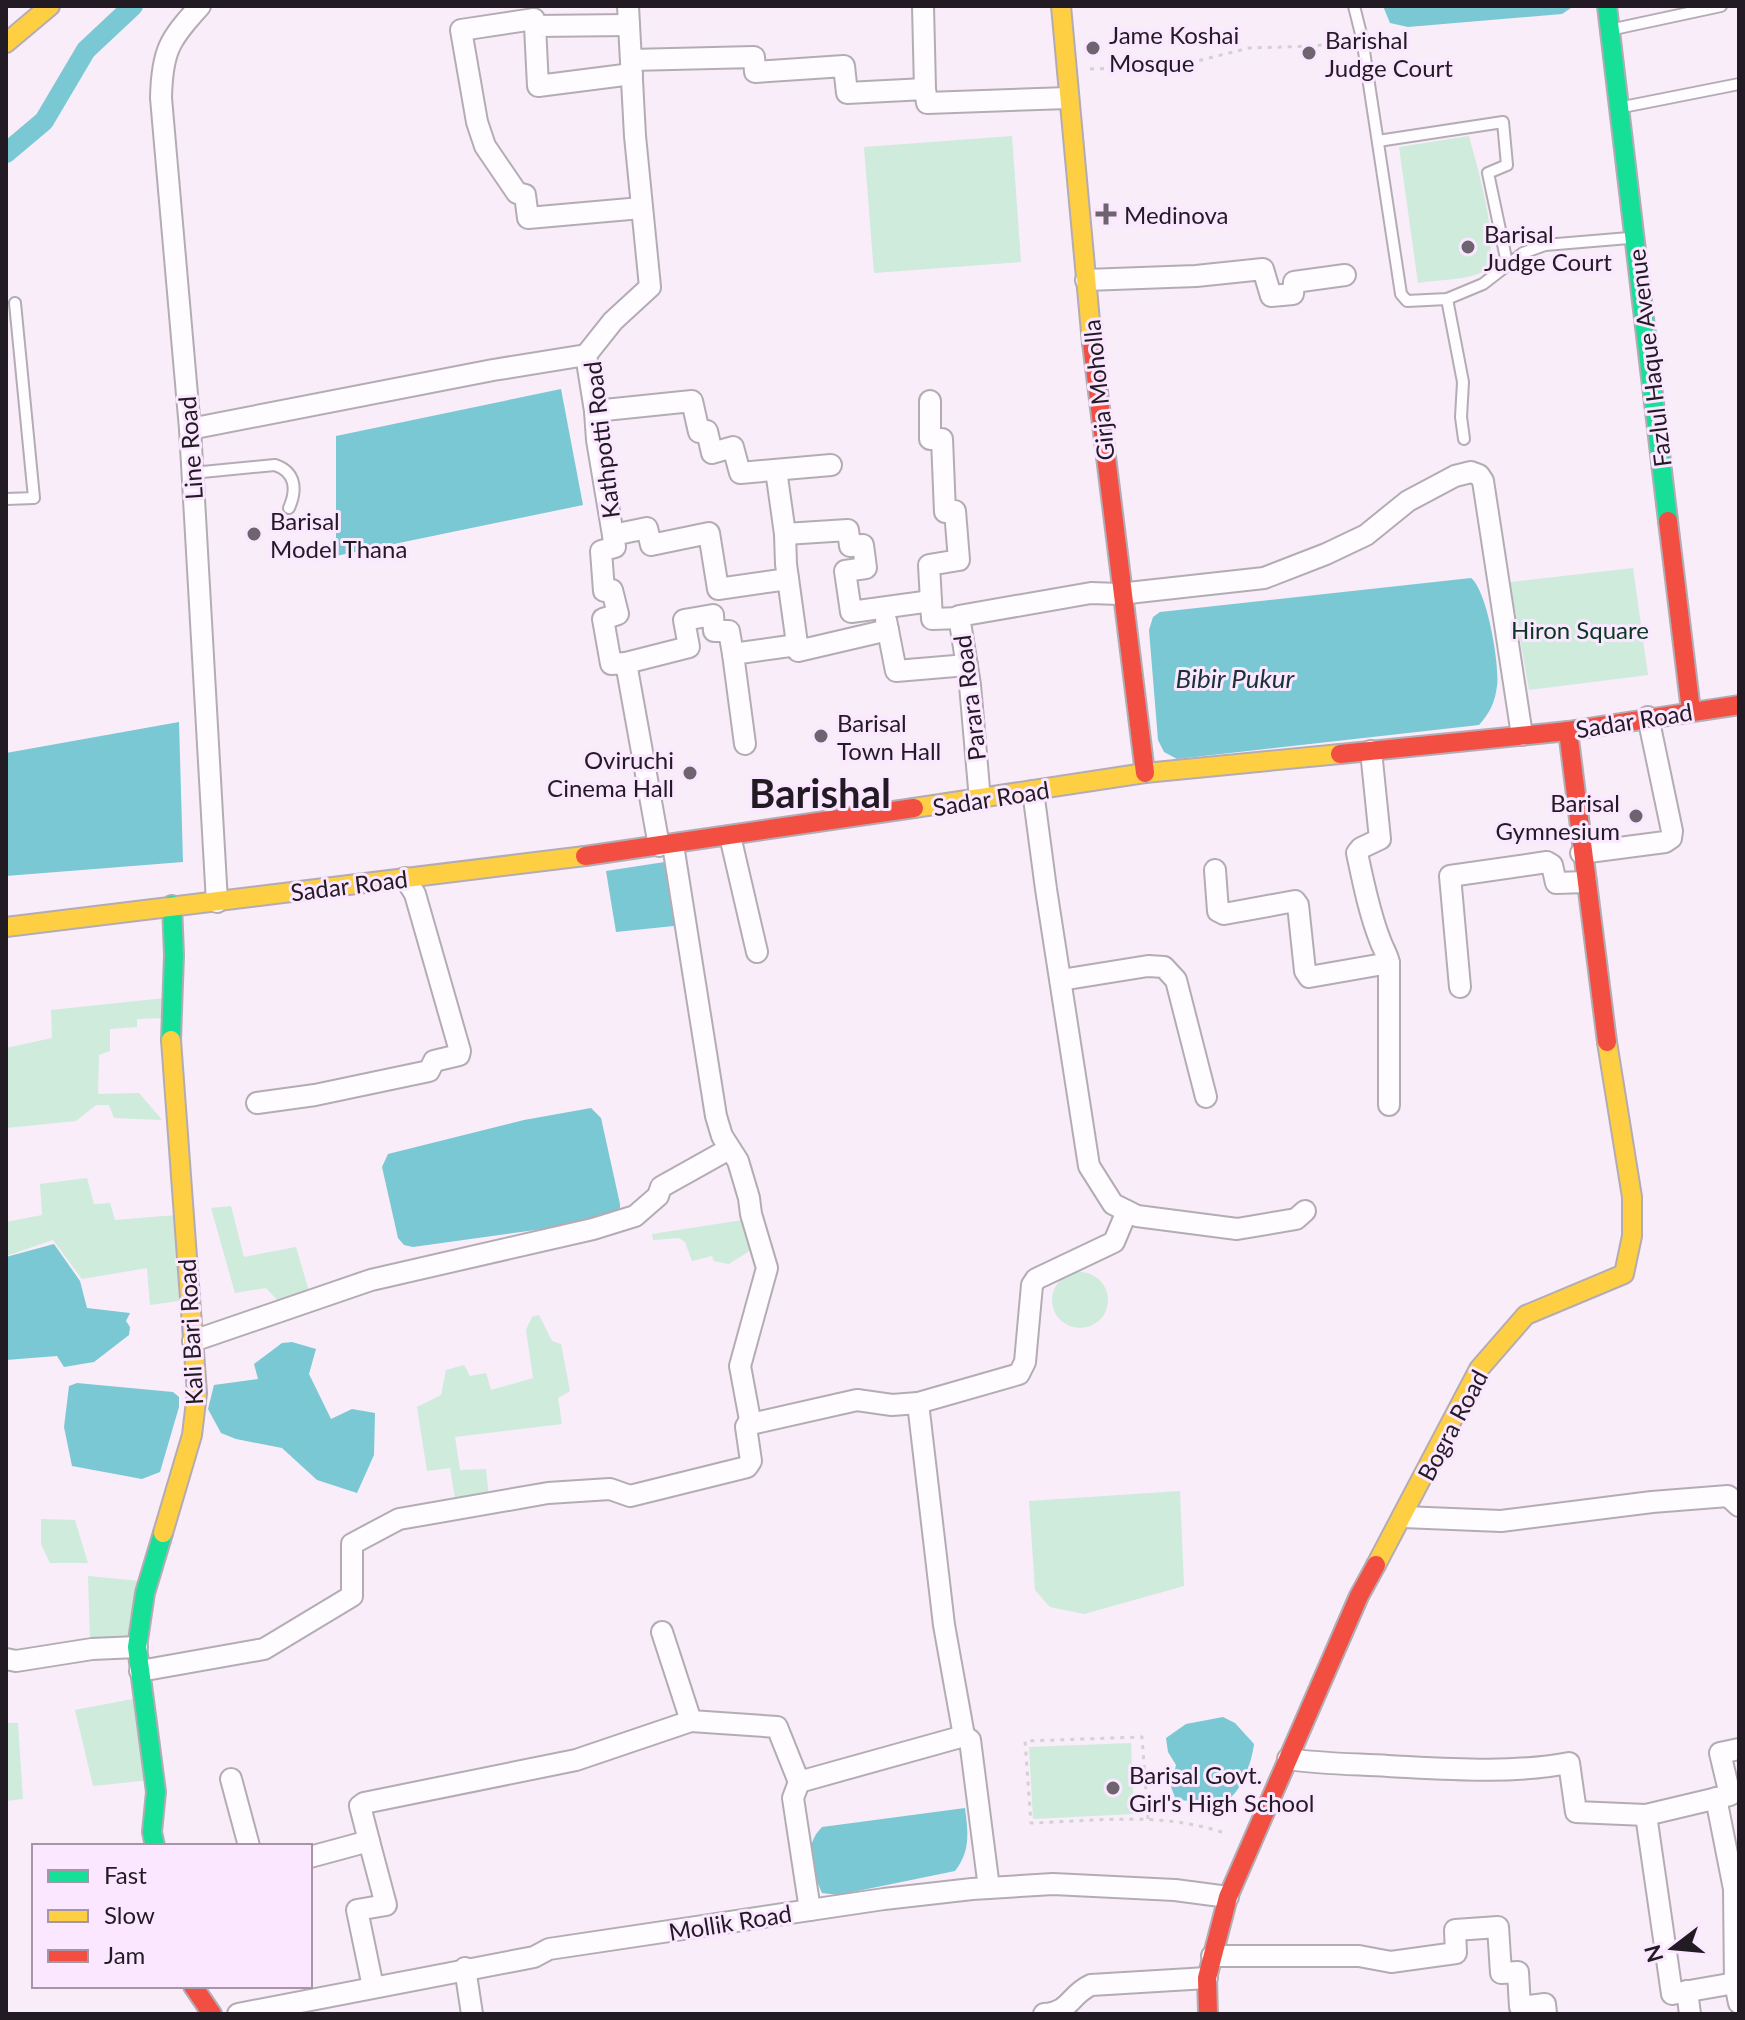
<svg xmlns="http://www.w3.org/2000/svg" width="1745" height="2020" font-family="Lato,sans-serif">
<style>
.green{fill:#ceebdb}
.water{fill:#7ac8d3}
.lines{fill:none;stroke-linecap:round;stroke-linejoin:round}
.canal{stroke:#7ac8d3;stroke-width:20}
.lane-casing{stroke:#b4acb5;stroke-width:14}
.street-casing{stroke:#b4acb5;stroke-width:24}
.fast-casing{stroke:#b4acb5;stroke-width:22}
.slow-casing{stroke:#b4acb5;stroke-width:22}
.jam-casing{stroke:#b4acb5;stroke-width:22}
.path{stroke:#d4d1d4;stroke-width:3;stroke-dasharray:4 6;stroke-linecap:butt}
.lane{stroke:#fefcfe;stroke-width:10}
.street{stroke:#fefcfe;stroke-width:20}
.fast{stroke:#16e098;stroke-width:18}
.slow{stroke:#ffcf43;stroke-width:18}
.jam{stroke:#f24e42;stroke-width:18}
.poi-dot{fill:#6e646f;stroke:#fbe7ff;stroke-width:3}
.labels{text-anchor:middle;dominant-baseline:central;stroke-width:6;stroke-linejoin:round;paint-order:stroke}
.poi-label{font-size:24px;fill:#231b24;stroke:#fbe7ff;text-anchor:start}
.street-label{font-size:24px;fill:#231b24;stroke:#fbe7ff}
.park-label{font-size:24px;fill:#0a3821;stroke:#fbe7ff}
.water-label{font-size:26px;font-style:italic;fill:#1a3336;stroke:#fbe7ff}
.town-label{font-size:40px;font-weight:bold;fill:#231b24;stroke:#fbe7ff}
</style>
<rect width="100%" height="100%" fill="#f8edf9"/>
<g class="green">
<polygon points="1012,136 1021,262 874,273 864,147"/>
<path d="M1469,136C1475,161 1507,259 1480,273C1466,280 1435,280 1418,283L1399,147Z"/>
<polygon points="1633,568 1648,675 1529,690 1510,582"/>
<polygon points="165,998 163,1018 137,1019 137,1027 110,1029 110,1051 99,1055 98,1094 139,1093 162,1120 114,1118 109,1105 96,1105 76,1121 6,1128 6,1048 52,1038 51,1010"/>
<polygon points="87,1178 94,1204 110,1203 115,1220 177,1215 179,1301 150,1305 147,1268 82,1279 53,1240 6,1256 6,1222 42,1215 40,1184"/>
<polygon points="231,1206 244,1257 296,1247 311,1298 282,1305 266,1288 235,1293 211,1208"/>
<polygon points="749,1219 757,1246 729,1264 714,1261 712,1256 692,1261 685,1242 679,1238 653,1240 652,1234"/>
<circle cx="1080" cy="1300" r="28"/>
<polygon points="539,1315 552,1341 561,1344 570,1391 558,1398 562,1424 455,1437 460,1470 486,1469 489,1498 456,1504 450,1468 427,1471 417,1407 441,1395 446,1370 464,1365 470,1376 486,1373 491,1390 533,1378 526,1330 532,1317"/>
<polygon points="1180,1491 1184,1586 1084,1614 1050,1607 1035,1590 1029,1501"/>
<polygon points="41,1519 75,1520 88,1563 50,1563 41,1544"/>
<polygon points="88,1576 140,1581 127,1639 90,1640"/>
<polygon points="138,1698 150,1780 93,1786 75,1710"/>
<polygon points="6,1723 18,1723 23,1799 6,1801"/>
<polygon points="1131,1743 1134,1814 1033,1819 1029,1747"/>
</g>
<g class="water">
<polygon points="1383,6 1574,6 1562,14 1408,27 1390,23"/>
<polygon points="561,389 583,505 336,556 336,436"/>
<path d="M1471,578C1487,590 1500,665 1497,686C1495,702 1490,713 1479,725L1177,759L1164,752L1158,740L1149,630L1153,617L1160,612Z"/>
<polygon points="179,722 183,862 6,876 6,753"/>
<polygon points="671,861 683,925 616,932 606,871"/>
<polygon points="591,1108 601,1118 620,1204 620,1215 608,1220 413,1247 404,1245 398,1238 382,1167 388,1154 524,1120"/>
<polygon points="54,1244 80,1281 87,1308 130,1313 126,1321 130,1327 129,1335 94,1362 64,1367 57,1356 6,1360 6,1257"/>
<polygon points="292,1342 316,1349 309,1374 331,1419 352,1409 375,1413 374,1455 357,1493 317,1480 282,1448 236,1439 221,1433 208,1409 214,1385 258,1379 254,1364 282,1343"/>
<polygon points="77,1383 173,1392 179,1397 179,1407 160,1472 142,1479 72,1466 64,1427 69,1386"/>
<path d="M1223,1717L1235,1723L1254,1744C1252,1762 1240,1797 1222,1803L1176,1800L1171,1787L1176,1765L1168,1752L1166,1738L1186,1724Z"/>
<path d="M965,1808C968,1832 971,1851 955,1871L838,1895L822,1893C812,1869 802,1847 822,1827Z"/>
</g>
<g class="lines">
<polyline class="canal" points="6,153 44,121 86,50 133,6"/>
<defs>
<g id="lane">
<polyline points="1354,6 1362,38 1401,294 1407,301 1447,299 1483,284 1523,253 1545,245 1629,238"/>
<polyline points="1614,29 1721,6"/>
<polyline points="1623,107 1739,84"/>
<polyline points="1378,141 1503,122 1507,165 1488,173 1507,263"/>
<polyline points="1447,299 1463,382 1461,417 1464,439"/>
<path d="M192,473L275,465C296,472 297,490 289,508"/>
<polyline points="6,499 34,498 15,303"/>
</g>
<g id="street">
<path d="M200,6C169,40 162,51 161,98L190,429L217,902"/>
<polyline points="628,6 635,136 650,287 613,321 586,355 595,411 597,440 615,547 601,551 604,591 612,590 618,614 603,619 611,664 626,663 659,846"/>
<polyline points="923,6 925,89"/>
<polyline points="629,25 535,26 538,86 632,74"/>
<polyline points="535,26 534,19 461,30 477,122 485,146 517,193 525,195 528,218 641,208"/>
<polyline points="631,60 754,57 755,72 844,66 847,93 925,89 927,103 1068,98"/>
<polyline points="1086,280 1196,276 1263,269 1271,296 1293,294 1294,282 1345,275"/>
<polyline points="930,401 930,439 942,439 945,512 955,511 959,560 929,565 932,619 960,618"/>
<polyline points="595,411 692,401 699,432 707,431 712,453 733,447 740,473 831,465"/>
<polyline points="190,429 493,370 586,355"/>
<polyline points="776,470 785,534 848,530 850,546 863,545 866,568 845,571 851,612 931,601"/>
<polyline points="785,534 786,564 798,651 888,630"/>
<polyline points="613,535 647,528 651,545 709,533 718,589 788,579"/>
<polyline points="886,620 896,671 967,665"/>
<polyline points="626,663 689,647 684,620 713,615 714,631 729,631 733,654"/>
<polyline points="745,744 733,654 797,645"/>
<path d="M1371,751L1380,839L1361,848L1357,853C1363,881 1369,912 1380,940C1383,949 1387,953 1389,963V1105"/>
<polyline points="1033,791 1046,889 1089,1166 1113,1204 1137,1216 1237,1229 1296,1219 1305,1211"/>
<polyline points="980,800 970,685 959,616 1091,593 1119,594 1264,578 1326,554 1366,535 1408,501 1455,476 1471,472 1479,475 1483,481 1522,735"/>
<polyline points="730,836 757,952"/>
<polyline points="673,845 716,1116 722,1136 738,1161 749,1198 751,1214 767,1268 740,1366 750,1420 747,1425"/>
<polyline points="1581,853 1665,842 1671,838 1672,831 1648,717"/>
<polyline points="1215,870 1218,911 1224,914 1295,901 1298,905 1305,971 1309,977 1389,963"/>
<polyline points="1061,980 1148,966 1164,967 1176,980 1206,1097"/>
<polyline points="1460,987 1450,876 1547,862 1552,865 1556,883 1586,882"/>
<polyline points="257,1103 315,1095 429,1071 434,1061 459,1055 460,1051 415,894 405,878"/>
<polyline points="193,1341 371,1280 593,1229 635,1216 658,1196 661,1187 729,1149"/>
<polyline points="918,1403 944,1625 964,1736"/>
<polyline points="1403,1517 1501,1521 1652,1502 1728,1496 1739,1506"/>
<polyline points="662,1632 691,1721 777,1727 799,1782"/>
<polyline points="6,1659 16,1661 92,1649 137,1647"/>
<polyline points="140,1671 264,1649 352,1596 352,1544 399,1519 548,1493 610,1489 630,1496 747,1467 751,1461 746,1427 751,1424 857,1400 892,1405 918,1403 1019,1374 1025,1362 1032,1285 1036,1279 1114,1242 1127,1211"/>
<polyline points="1739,1749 1720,1753 1730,1795 1646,1815 1672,1994 1735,1983 1739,2003"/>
<path d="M1288,1759C1322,1764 1355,1764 1388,1766C1448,1769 1510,1774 1569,1763L1576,1812L1646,1815"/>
<polyline points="231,1779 249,1846"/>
<polyline points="1716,1798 1734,1889 1735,1983"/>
<polyline points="369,1841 360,1806 364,1803 576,1760 691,1721"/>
<polyline points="310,1857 369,1841 386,1905 357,1910 373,1987"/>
<polyline points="810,1910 793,1798 799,1782 964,1736 970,1740 989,1888"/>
<polyline points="1212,1956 1359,1956 1391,1962 1456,1953 1455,1930 1498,1927 1501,1973 1518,1972 1520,2007 1545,2004 1546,2014"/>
<polyline points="465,1968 472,2014"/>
<polyline points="1687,1991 1690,2014"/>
<polyline points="238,2014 534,1957 549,1949 884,1899 972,1889 1053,1884 1175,1890 1228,1897"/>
<path d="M1044,2014C1071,2012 1069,1995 1091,1985L1207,1978"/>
</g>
<g id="fast">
<polyline points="1607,6 1668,521"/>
<polyline points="171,1040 174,955 172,905"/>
<polyline points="155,1846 152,1832 156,1792 137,1647 145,1593 163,1533"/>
</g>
<g id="slow">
<polyline points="1061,6 1092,343"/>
<polyline points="6,43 50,6"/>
<polyline points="914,808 1145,773 1340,754"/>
<polyline points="6,927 585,856"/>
<polyline points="163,1533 192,1435 197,1393 171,1040"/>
<polyline points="1376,1565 1479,1369 1526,1315 1624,1274 1632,1236 1632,1197 1607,1042"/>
</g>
<g id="jam">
<polyline points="1092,343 1145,773"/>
<polyline points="1668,521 1691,711"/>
<polyline points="1568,731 1607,1042"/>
<polyline points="1340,754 1568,731 1739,705"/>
<polyline points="585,856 914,808"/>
<polyline points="193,1986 212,2014"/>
<polyline points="1208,2014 1207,1978 1228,1897 1359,1596 1376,1565"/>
</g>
</defs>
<use href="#lane" class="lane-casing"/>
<use href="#street" class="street-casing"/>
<use href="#fast" class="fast-casing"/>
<use href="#slow" class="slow-casing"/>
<use href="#jam" class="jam-casing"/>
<g class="path">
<polyline points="1090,69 1177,66 1249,48 1315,46 1347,41"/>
<path d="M1148,1819L1142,1737L1025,1741L1031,1823C1096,1821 1164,1811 1227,1834"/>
</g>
<use href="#lane" class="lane"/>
<use href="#street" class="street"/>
<use href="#fast" class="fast"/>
<use href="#slow" class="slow"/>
<use href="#jam" class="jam"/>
</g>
<g class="poi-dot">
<circle cx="1093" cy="48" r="8"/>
<circle cx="1309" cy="53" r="8"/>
<path d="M1102 202h8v8h8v8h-8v8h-8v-8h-8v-8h8z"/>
<circle cx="1468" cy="247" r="8"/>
<circle cx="254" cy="534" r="8"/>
<circle cx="821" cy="736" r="8"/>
<circle cx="690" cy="773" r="8"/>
<circle cx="1636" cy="816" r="8"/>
<circle cx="1113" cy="1788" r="8"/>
</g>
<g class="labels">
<g class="poi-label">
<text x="1109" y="34">Jame Koshai<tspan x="1109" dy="28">Mosque</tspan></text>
<text x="1325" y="39">Barishal<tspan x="1325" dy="28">Judge Court</tspan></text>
<text x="1124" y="214">Medinova</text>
<text x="1484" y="233">Barisal<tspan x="1484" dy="28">Judge Court</tspan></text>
<text x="270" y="520">Barisal<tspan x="270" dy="28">Model Thana</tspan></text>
<text x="837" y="722">Barisal<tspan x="837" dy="28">Town Hall</tspan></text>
<text x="674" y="759" text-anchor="end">Oviruchi<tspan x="674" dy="28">Cinema Hall</tspan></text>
<text x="1620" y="802" text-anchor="end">Barisal<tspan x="1620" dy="28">Gymnesium</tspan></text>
<text x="1129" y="1774">Barisal Govt.<tspan x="1129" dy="28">Girl's High School</tspan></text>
</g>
<g class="street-label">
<text transform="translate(1649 358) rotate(-97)">Fazlul Haque Avenue</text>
<text transform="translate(1098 390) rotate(-96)">Girja Moholla</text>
<text transform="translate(601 440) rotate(-97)">Kathpotti Road</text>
<text transform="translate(190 448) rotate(-94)">Line Road</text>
<text transform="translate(969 698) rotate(-97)">Parara Road</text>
<text transform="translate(1634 720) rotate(-9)">Sadar Road</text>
<text transform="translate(991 798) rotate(-9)">Sadar Road</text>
<text transform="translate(349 885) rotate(-7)">Sadar Road</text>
<text transform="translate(190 1332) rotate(-93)">Kali Bari Road</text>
<text transform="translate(1452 1425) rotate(-62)">Bogra Road</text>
<text transform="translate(730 1922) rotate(-9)">Mollik Road</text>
</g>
<g class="park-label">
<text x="1580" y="629">Hiron Square</text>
</g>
<g class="water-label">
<text x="1235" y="678">Bibir Pukur</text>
</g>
<g class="town-label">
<text x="820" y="793">Barishal</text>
</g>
</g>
<rect width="1745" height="2020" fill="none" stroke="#231b24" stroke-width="16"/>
<rect x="32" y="1844" width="280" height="144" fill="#fbe7ff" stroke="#a595a7" stroke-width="2"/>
<rect x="48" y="1870" width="40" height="12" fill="#16e098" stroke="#a595a7" stroke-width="2"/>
<text x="104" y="1884" font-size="24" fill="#231b24">Fast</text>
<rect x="48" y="1910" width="40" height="12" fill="#ffcf43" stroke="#a595a7" stroke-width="2"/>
<text x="104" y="1924" font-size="24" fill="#231b24">Slow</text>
<rect x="48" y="1950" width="40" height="12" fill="#f24e42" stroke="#a595a7" stroke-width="2"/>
<text x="104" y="1964" font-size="24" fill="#231b24">Jam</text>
<g transform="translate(1673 1948) rotate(254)" stroke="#fbe7ff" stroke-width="6" paint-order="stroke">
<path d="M0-6L14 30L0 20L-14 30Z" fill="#231b24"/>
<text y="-12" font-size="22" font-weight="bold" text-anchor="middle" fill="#231b24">N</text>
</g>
</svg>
